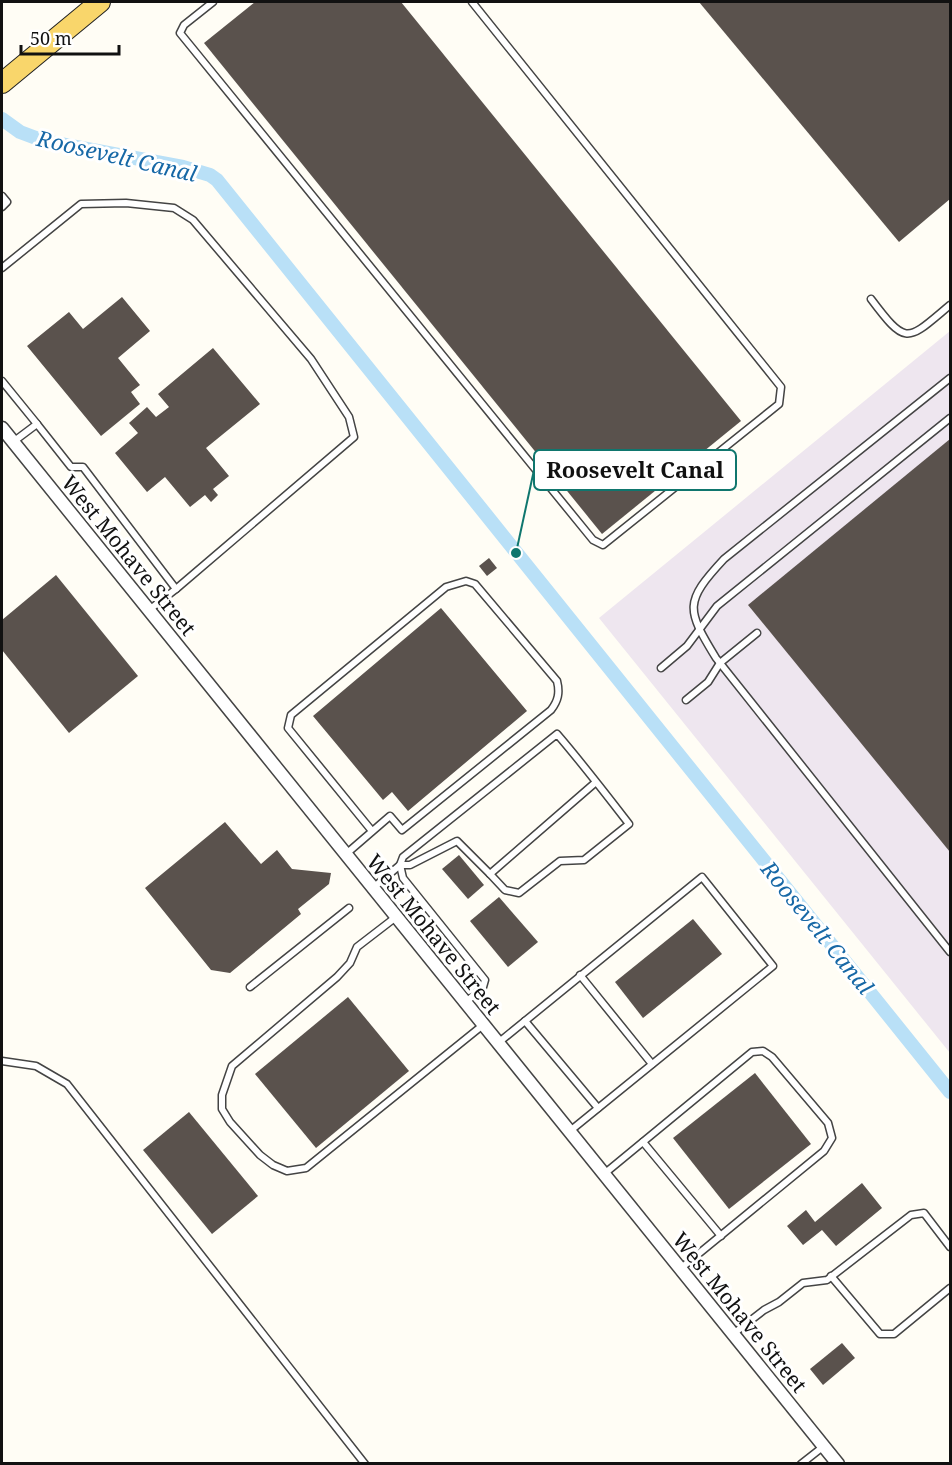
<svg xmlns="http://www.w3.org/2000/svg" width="952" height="1465" font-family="'Noto Serif',serif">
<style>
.industrial{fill:#eee6ef}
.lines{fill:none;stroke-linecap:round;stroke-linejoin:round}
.canal{stroke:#b9e0f7;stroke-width:14}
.building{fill:#5a524d}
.lane-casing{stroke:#444;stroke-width:9}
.street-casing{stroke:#444;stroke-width:15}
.primary-casing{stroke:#222;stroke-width:22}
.lane{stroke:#fff;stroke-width:6}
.street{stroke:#fff;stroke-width:12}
.primary{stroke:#f9d66b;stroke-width:20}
.labels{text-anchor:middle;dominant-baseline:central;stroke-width:6;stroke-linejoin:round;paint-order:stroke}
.street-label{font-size:21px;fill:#111;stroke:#fff}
.water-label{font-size:22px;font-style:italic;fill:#1768a6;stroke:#fff}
.leader{fill:none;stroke:#0f766e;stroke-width:2}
.callout-dot{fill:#0f766e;stroke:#fff;stroke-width:2}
.callout{fill:#fff;stroke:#0f766e;stroke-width:2}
.callout-label{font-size:22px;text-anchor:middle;font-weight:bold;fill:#111}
</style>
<rect width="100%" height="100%" fill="#fffdf5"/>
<polygon class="industrial" points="950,331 950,1053 599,618"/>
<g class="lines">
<polyline class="canal" points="2,119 20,132 44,141 183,167 210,175 217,180 950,1092"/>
</g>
<g class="building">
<polygon points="255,2 401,2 741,421 602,534 204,43"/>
<polygon points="699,2 950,2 950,199 899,242"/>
<polygon points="122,297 150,331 118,358 140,385 131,392 140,404 101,436 27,346 69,312 83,329"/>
<polygon points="213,348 260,404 206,448 229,476 213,489 218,495 211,502 205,495 190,507 165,477 147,492 115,453 138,433 129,423 147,407 156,417 169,407 158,394"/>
<polygon points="950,439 950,852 748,605"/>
<polygon points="489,558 497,568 487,576 479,566"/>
<polygon points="56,575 138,676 69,733 2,650 2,620"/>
<polygon points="441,608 527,711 408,811 392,792 383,800 313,716"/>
<polygon points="225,822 261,864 277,850 292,869 331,873 329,884 298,909 301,914 230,973 211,970 145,888"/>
<polygon points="459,855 484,885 468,899 442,869"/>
<polygon points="499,897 538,942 508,967 470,921"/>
<polygon points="693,919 722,954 643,1018 615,982"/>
<polygon points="348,997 409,1071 316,1148 255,1074"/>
<polygon points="755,1073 811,1144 729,1209 673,1138"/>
<polygon points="189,1112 258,1196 212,1234 143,1150"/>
<polygon points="862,1183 882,1208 836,1246 822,1230 803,1245 787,1226 806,1210 815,1222"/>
<polygon points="842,1343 855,1358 823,1385 810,1369"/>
</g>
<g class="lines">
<defs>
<g id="lane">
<polyline points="213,2 184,25 180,33 593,540 603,545 779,404 781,387 472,2"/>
<polyline points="2,196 7,202 2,207"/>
<polyline points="2,268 81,204 126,203 174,208 193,220 311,359 349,417 354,437 176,589"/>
<path d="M871,299C907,347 907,341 950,305"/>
<path d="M950,378L724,559C684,602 686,609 716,658L950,952"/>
<polyline points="2,381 37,424"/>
<polyline points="13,442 37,424 71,467 83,467 176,589 149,610"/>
<polyline points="661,668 687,646 717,606 950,418"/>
<polyline points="686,700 708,682 720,663 757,633"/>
<path d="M346,854L390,816L402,830L551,710C558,701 560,693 557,681L475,584L466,581L446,587L291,715L288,728L372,831"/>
<polyline points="373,888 400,865 410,865 457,841 490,874"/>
<polyline points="396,917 357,947 350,963 337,977 232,1066 222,1095 222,1109 230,1122 260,1155 273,1165 287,1171 306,1168 483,1025"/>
<polyline points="580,975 652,1064"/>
<polyline points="250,987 349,908"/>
<path d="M466,1002L483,987L485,980L403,878L400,865L403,857L557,734C582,763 605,793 629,824L584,860L560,861L519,893L505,890L490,874L596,782"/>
<polyline points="525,1021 598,1108"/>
<polyline points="498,1043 702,877 773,966 570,1131"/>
<polyline points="2,1061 36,1066 67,1084 365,1464"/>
<polyline points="643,1142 721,1236"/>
<polyline points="604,1174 752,1052 763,1051 772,1057 828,1123 832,1138 824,1151 680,1269"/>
<polyline points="831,1276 880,1334 894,1334 950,1288"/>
<polyline points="733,1334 764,1310 779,1302 803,1283 827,1280 911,1215 924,1213 950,1247"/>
<polyline points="801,1464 824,1446"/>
</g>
<polyline id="street" points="2,428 838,1464"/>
<polyline id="primary" points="2,83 100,2"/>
</defs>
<use href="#lane" class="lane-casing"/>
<use href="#street" class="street-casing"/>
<use href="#primary" class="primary-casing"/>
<use href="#lane" class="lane"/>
<use href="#street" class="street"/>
<use href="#primary" class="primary"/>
</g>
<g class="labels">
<g class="street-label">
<text transform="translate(129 555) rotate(51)">West Mohave Street</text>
<text transform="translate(434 934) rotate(51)">West Mohave Street</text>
<text transform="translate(740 1312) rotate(51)">West Mohave Street</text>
</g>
<g class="water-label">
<text transform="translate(117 155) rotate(13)">Roosevelt Canal</text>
<text transform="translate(818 927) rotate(51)">Roosevelt Canal</text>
</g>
</g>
<path class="leader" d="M516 553L534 470"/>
<circle class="callout-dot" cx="516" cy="553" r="6"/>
<rect class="callout" x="534" y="450" width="202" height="40" rx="6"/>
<g class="callout-label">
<text x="635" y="478">Roosevelt Canal</text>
</g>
<rect width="952" height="1465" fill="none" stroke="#111111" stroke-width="6"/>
<path d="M21 45v9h98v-9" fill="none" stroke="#111111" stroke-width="3"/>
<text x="30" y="45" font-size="18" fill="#111111" stroke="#ffffff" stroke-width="4.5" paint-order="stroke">50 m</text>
</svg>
